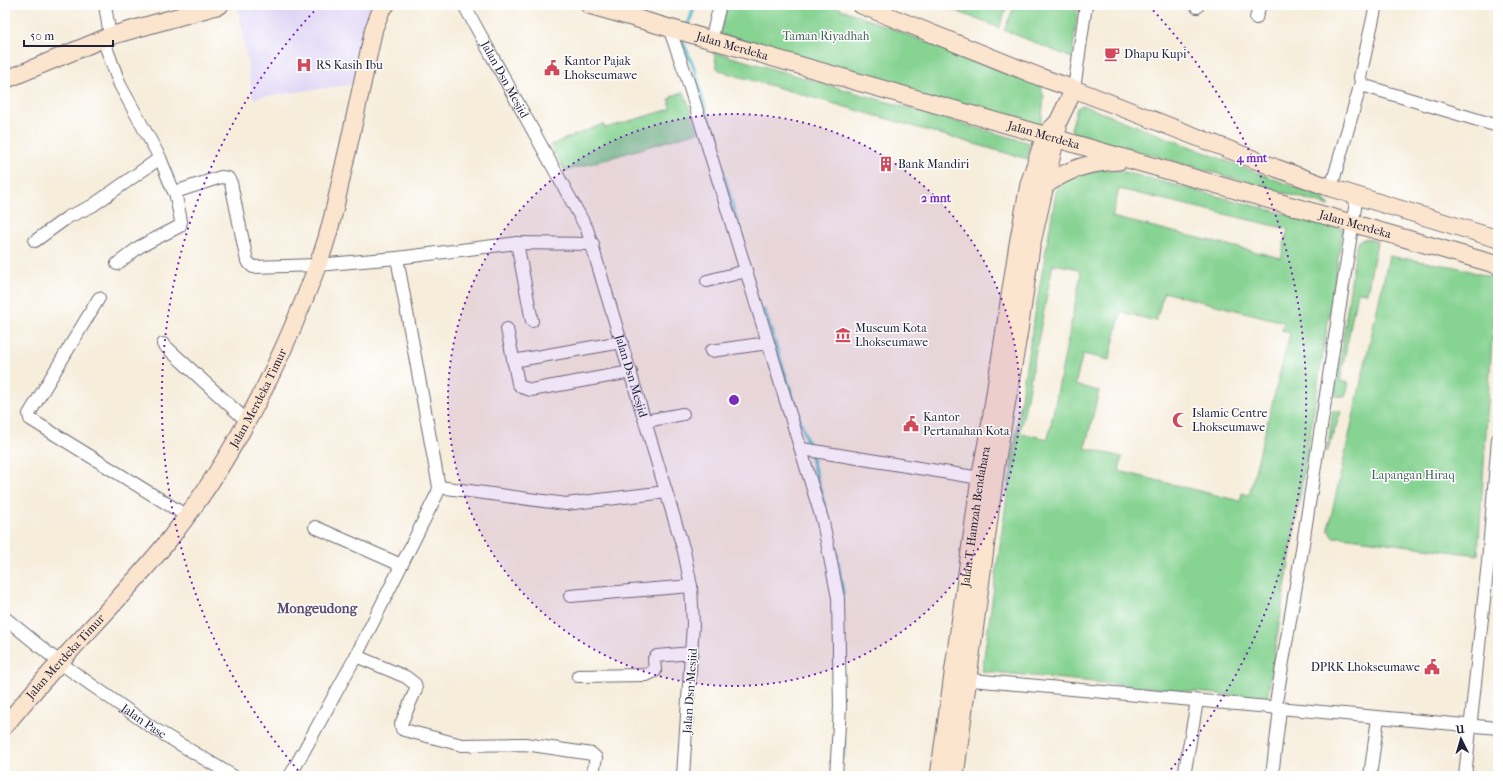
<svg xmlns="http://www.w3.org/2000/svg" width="1503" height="781" font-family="'IM FELL French Canon',serif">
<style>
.built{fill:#dfd5f5}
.green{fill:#86d392;stroke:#547a66;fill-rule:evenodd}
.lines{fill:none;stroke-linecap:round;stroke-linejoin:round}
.stream{stroke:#52bacf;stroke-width:3.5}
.street-casing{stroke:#6c6973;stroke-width:14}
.secondary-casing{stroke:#6c6973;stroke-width:19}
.street{stroke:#fff;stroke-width:12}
.secondary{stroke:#fce5cf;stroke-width:17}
.ring{fill:none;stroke:#7b2cbf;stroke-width:2;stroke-dasharray:2 4}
.labels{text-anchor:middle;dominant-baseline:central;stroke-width:3;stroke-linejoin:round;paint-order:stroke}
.park-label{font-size:12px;fill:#456059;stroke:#fff}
.street-label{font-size:12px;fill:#22223b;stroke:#fff}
.poi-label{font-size:12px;fill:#22223b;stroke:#fff;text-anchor:start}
.quarter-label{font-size:14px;font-weight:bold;fill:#5f4a70;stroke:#fff}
.centre{fill:#7b2cbf;stroke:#fff;stroke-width:2}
.ring-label{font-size:12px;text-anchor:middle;font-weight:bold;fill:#7b2cbf;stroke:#fff;stroke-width:3;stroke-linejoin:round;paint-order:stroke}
</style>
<rect width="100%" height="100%" fill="#fff"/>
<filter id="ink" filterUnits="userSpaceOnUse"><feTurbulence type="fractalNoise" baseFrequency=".025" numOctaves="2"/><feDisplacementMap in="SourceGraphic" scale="8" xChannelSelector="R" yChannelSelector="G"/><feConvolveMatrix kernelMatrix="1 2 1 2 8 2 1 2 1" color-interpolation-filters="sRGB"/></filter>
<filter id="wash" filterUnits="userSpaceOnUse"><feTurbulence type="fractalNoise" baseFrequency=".012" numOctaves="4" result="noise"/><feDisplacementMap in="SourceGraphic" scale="16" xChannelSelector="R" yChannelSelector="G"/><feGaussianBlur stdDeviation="0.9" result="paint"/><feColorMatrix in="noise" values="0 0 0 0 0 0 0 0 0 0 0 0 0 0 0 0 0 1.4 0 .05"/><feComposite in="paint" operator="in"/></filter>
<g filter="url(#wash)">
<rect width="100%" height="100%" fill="#f6eddb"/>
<polygon class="built" points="244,5 375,5 356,84 253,98 238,6"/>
<g class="green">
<polygon points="727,5 831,5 1040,86 1044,97 1040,134 720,34"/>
<polygon points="941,5 1008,5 999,28"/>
<polygon points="1015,5 1078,5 1072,58 1004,30"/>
<polygon points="714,52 1030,143 1027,159 720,71 717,68"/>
<polygon points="684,92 698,132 565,171 550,145 603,124 605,128 671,109 669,100 672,96"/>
<polygon points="1082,105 1323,198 1330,206 1075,133 1071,129 1077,108"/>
<path d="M1103,169L1121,171L1343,229L1267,699L982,671L1024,378L1057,186L1070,177ZM1119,189L1288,229L1281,258L1112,217ZM1053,264L1075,268L1081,274L1048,439L1020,433ZM1164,292L1284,322L1282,331L1290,333L1249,495L1242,493L1240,501L1119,471L1122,457L1085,448L1099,391L1075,385L1083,354L1109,360L1121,312L1156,321Z"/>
<polygon points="1366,238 1377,242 1367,293 1357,292 1340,381 1349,383 1345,397 1335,396 1356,247 1359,241"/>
<polygon points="1389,256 1456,267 1496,279 1478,555 1342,537 1333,537 1328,530"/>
<polygon points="1333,410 1341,412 1327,452"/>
</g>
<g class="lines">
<g class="stream">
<polyline points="687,28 695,5"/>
<polyline points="683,37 682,40 694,68 741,236"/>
<polyline points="764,310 809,447"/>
<polyline points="810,453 835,544 843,593"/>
<polyline points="843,757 844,741"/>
</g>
</g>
</g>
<g filter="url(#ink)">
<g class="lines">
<defs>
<g id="street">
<polyline points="105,5 110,36"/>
<path id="s1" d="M464,5L587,229L684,551L691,586L693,624L683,776"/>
<polyline points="1376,5 1360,77 1361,83 1365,86 1498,126"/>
<polyline points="1197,7 1198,5"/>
<polyline points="1256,18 1260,5"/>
<polyline points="669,28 687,78 823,522 838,598 840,707 836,776"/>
<polyline points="103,39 120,85 160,158 173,190 178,191 221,177 228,178 231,183 247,261 253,267 317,265 397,258 517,243 593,244"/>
<polyline points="711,40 720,5"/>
<polyline points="1074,89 1086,5"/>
<polyline points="1331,188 1361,83"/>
<polyline points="35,241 68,217 92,206 160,158"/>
<polyline points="517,243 532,321"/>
<polyline points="117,264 139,247 180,226 181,221 175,192"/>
<polyline points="707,281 746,271"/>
<polyline points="99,298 29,414 30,419 187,516"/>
<polyline points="507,329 518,383 521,387 531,390 631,372"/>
<polyline points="163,344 248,422"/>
<polyline points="711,351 768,343"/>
<polyline points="513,361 622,342"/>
<polyline points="646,421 683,414"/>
<polyline points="802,449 980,478"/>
<polyline points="439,487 566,504 666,492"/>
<polyline points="315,527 401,565"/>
<polyline points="570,596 691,586"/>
<path id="s2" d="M5,618L59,662L153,728L233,776"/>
<polyline points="356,656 406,677 415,684 416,689 401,724 402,729 404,730 462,745 525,744 592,754 596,758 592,776"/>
<polyline points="578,676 646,675 655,671 654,659 657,656 692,653"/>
<polyline points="961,679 1498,728"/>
<polyline points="1275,708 1301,556 1357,195"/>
<polyline points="290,776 356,656 438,492 439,487 397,258"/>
<polyline points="1184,776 1197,701"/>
<polyline points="1272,776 1280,709"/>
<polyline points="1370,776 1378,718"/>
<polyline points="1465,776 1488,562 1498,439"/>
</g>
<g id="secondary">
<path id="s3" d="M589,5L1498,265"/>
<polyline points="861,5 1040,77 1074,89 1276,168 1331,188 1498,239"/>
<polyline points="5,80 110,36 220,5"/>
<path d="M1043,187C1067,169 1090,162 1119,161"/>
<path id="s4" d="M5,726C56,661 117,605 168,541C237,455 285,355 322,253C332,226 337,197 343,170C354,123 364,75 374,28L382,8L386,5"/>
<path id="s5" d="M939,776L980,478L990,426L1018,244L1029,184L1045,135L1058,122L1074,89"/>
<polyline points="955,776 997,458 1019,331 1031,247 1058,128"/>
</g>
</defs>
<use href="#street" class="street-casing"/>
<use href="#secondary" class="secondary-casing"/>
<use href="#street" class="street"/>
<use href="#secondary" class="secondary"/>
</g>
</g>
<circle cx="734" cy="400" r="286" fill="#7b2cbf" fill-opacity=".12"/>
<g class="ring">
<circle cx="734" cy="400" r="286"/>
<path d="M302 775A572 572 0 0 1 319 6M1149 6A572 572 0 0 1 1166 775"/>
</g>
<defs>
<symbol id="cafe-bare" viewBox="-9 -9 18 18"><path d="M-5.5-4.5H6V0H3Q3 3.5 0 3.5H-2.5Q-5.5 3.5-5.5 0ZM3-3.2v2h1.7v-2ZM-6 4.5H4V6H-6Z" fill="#d1495b" stroke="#fff" stroke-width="2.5" paint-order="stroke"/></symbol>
<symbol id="hospital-bare" viewBox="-9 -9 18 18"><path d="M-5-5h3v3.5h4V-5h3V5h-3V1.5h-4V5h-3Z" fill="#d1495b" stroke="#fff" stroke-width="2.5" paint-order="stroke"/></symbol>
<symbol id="civic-bare" viewBox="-9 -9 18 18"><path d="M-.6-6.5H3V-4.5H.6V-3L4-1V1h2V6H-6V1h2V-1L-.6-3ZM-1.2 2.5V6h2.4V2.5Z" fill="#d1495b" stroke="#fff" stroke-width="2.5" paint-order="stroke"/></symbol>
<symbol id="building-bare" viewBox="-9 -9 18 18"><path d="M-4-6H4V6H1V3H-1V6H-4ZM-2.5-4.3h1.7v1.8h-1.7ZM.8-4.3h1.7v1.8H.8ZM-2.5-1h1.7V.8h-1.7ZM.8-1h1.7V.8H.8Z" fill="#d1495b" stroke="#fff" stroke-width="2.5" paint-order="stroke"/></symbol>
<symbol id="museum-bare" viewBox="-9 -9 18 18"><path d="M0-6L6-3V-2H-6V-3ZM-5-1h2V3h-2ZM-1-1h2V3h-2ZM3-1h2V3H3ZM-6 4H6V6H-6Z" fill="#d1495b" stroke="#fff" stroke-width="2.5" paint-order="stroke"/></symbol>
<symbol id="mosque-bare" viewBox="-9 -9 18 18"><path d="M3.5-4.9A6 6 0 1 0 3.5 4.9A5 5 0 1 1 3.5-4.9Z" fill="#d1495b" stroke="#fff" stroke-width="2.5" paint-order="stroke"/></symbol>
</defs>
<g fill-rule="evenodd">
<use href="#cafe-bare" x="1101" y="43" width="22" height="22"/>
<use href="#hospital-bare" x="293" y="54" width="22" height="22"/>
<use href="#civic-bare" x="541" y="57" width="22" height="22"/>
<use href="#building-bare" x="875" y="153" width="22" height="22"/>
<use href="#museum-bare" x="832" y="324" width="22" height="22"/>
<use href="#mosque-bare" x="1169" y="409" width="22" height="22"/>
<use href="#civic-bare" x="900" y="413" width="22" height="22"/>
<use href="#civic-bare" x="1421" y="656" width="22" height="22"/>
</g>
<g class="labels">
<g class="park-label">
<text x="826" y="36">Taman Riyadhah</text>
<text x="1413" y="475">Lapangan Hiraq</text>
</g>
<g class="street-label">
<text stroke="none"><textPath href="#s3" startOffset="149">Jalan Merdeka</textPath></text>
<text stroke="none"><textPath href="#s1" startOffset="85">Jalan Dsn Mesjid</textPath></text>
<text stroke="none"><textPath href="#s3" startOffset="473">Jalan Merdeka</textPath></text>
<text stroke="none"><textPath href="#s3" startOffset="797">Jalan Merdeka</textPath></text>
<text stroke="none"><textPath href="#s1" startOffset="409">Jalan Dsn Mesjid</textPath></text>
<text stroke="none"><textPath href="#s4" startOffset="416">Jalan Merdeka Timur</textPath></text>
<text stroke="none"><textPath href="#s5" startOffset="262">Jalan T. Hamzah Bendahara</textPath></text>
<text stroke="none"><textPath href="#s4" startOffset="92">Jalan Merdeka Timur</textPath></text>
<text transform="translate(690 691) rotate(-86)">Jalan Dsn Mesjid</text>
<text stroke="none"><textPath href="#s2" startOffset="173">Jalan Pase</textPath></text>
</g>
<g class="poi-label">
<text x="1124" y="54">Dhapu Kupi</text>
<text x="564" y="61">Kantor Pajak<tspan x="564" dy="14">Lhokseumawe</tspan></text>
<text x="316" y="65">RS Kasih Ibu</text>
<text x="898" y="164">Bank Mandiri</text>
<text x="855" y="328">Museum Kota<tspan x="855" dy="14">Lhokseumawe</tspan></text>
<text x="1192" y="413">Islamic Centre<tspan x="1192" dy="14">Lhokseumawe</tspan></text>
<text x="923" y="417">Kantor<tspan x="923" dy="14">Pertanahan Kota</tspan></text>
<text x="1420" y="667" text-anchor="end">DPRK Lhokseumawe</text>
</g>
<g class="quarter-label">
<text x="317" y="608">Mongeudong</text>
</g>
</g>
<circle cx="734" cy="400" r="6" class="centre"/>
<g class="ring-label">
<text x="1252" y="162">4 mnt</text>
<text x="936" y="202">2 mnt</text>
</g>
<rect width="1503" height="781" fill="none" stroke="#fff" stroke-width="20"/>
<g transform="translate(1461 739) rotate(355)" stroke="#ffffff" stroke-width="3" paint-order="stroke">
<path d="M0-3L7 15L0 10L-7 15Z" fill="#22223b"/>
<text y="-6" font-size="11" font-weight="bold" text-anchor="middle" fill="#22223b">U</text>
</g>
<path d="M24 40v6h89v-6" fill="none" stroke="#22223b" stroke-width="2"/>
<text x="30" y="40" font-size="12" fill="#22223b" stroke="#ffffff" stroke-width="3" paint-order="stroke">50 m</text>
</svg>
